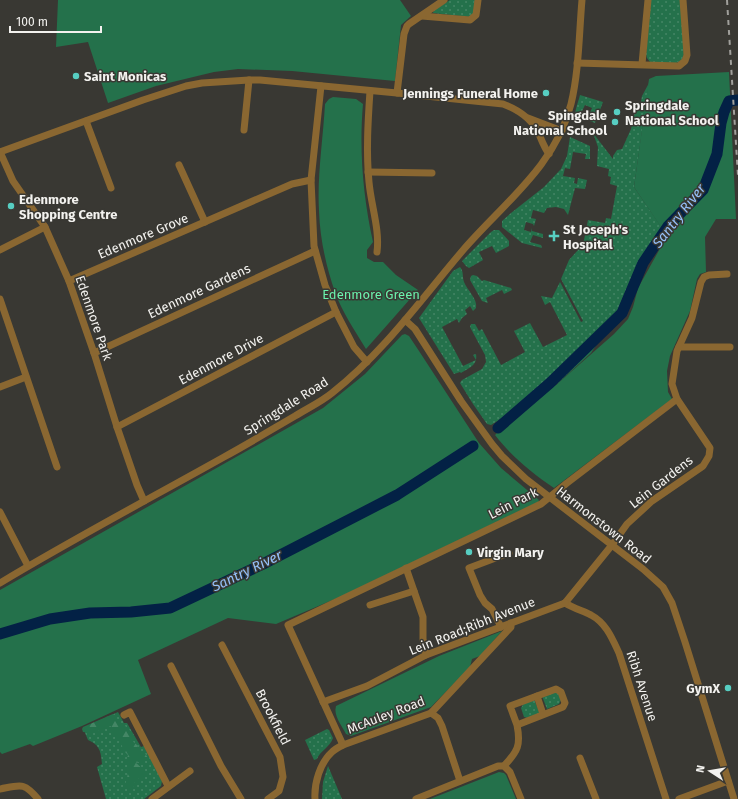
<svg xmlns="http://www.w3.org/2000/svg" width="738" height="799" font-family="'Fira Sans',sans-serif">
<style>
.grass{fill:url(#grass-dots)}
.forest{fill:url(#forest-firs)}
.green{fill:#24714b}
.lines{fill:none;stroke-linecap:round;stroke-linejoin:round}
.river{stroke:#032145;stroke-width:11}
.minor{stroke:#8a6731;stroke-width:7}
.rail{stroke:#a1a09c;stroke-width:2;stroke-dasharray:5 5;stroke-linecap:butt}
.poi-dot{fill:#57cec2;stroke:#393833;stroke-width:1.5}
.labels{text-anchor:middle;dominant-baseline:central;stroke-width:3;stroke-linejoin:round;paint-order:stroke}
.poi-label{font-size:13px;font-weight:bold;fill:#f3f2ef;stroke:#393833;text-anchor:start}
.street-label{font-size:13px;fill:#f3f2ef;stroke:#393833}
.park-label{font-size:13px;fill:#6af2ac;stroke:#393833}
.water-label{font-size:14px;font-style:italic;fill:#95c1fa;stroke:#393833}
</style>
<defs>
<pattern id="grass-dots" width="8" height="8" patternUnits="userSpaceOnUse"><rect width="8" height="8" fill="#24714b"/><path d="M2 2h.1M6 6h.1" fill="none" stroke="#448665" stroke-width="1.8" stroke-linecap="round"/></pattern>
<pattern id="forest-firs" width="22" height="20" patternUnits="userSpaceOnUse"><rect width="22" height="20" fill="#24714b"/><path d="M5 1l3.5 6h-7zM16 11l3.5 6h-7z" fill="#448665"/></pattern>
</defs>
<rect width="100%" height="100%" fill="#393833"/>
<g class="grass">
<polygon points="450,0 475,0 473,14 470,17 433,13 434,10"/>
<polygon points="651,0 681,0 684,54 682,60 676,63 650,62 647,58 646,54"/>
<polygon points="649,83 634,187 662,228 652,244 639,260 615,316 591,353 558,383 491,425 487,424 473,404 460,383 462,380 482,369 486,362 485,355 470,327 471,324 475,324 479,331 482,329 501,365 525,352 514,331 530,323 543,347 567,335 550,302 545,305 541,296 552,298 560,282 581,322 583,321 561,279 569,260 578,250 584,240 588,220 605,223 606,218 611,219 617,186 610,184 611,177 608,176 609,169 597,166 598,147 593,133 613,159 613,156 617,150 622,149 631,129 635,112 640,107 642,96"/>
<path d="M580,95L603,102L595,123L587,120L592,108L585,105L580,115L582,117L580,122L576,121C573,114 578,103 580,95Z"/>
<polygon points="570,137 590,146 590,159 585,159 586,154 573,152 570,169 565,168 563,176 575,178 574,183 577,184 578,178 587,180 585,189 575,188 568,215 564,209 556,207 547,208 544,213 533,210 531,218 536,219 534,226 533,224 526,222 524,230 531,232 532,228 532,231 543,234 543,238 533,235 530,242 541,245 542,248 522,243 502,227 502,221 511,213 544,187 561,169 567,156"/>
<polygon points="494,230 499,230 509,241 509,246 496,253 492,246 479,252 483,260 469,268 466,266 462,261 491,232"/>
<path d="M460,267C464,272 462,276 464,282C467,290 478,299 476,308L473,311L470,306L465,310L467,314L462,318L459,323L457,319L442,327L463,366L476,360L473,355L476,354C478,365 469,368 461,373L460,372L454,374L419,318L453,271Z"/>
<polygon points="473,275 477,276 482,281 484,280 511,288 512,290 504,294 502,290 486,298 488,303 482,301 470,280 471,276"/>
<polygon points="555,692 558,693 561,700 559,704 547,709 542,696"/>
<polygon points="534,699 540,714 529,718 524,717 521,708 524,703"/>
<path d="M118,712L124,723H127L141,747L144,746L162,781L161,786L144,799H106L97,767L102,764C101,752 100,745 88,740L83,728Z"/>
<path d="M327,729L329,730L333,738C330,747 320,751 317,759L314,760L305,740Z"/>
<polygon points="328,766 342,799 322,799 323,782"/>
</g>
<path class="forest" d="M113,714C115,717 117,719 120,722C126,728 134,729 131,740L137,745V748L135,750L144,752L148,758L143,762H138L136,763L143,769L145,773L135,782L133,788L129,790L125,786L129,769L126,762L128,755L123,750L120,738L114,734L111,726L105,727L95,733L83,732L82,729L83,727Z"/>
<g class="green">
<polygon points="58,0 400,0 411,16 401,25 395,81 292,71 238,69 214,72 156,86 108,103 88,42 56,47"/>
<path d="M729,72L736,219H716L705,237L706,272L700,274L697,279L690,311L670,356L667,371L668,392L672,399L554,488C532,473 511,456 495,435L537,394L556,385L614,334L628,319L633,307L638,288L667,236L634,187L649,79L656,76Z"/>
<path d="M333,97L356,99L363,104C359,151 363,196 373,242L367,250V258L374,262H383L396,275L418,290L366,349C355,331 342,312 335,292C326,266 320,239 319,211C317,176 323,140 325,104L329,99Z"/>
<polygon points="405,334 409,336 419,351 479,443 501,468 539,500 538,502 342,596 276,624 228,618 138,660 151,694 82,726 33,746 30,744 2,754 0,752 0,590 323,408 365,374 402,335"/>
<path d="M502,631L480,656L472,659L470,667L431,707L351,736L346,734C342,726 333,715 336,706L439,656Z"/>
<polygon points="499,772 504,773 506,775 516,799 430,799"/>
</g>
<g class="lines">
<g class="river">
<polyline points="498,428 550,383 622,313 643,263 668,226 703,190 717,154 721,123 724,112 729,101 738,100"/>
<polyline points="0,634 50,619 90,613 131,612 170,608 263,564 397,495 473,446"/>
</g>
<g class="minor">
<polyline points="422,16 470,20 476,15 478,0"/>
<polyline points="577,63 679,66 685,61 687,55 683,0"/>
<polyline points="642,64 648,0"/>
<polyline points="321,86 311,180 314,246 325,285 336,312 354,347 367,362"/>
<path d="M370,91C368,121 366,152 369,182C371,205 380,230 377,252"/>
<polyline points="397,93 404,34 407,26 409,24 444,0"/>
<polyline points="528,118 562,131"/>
<polyline points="86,121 111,188"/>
<polyline points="244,130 249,80"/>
<path d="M0,152L143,100L186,86L202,83L249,80H260L397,93L503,104C519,110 532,119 539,134C542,141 544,147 549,154"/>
<polyline points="0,152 13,181 45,227 69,281 94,353 117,427 137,485 144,501"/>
<polyline points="179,165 205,222"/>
<polyline points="368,172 432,173"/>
<polyline points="0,250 45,227"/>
<polyline points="69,281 292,184 311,180"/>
<polyline points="0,299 57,467"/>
<polyline points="405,320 415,329 461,401 492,444 502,456 526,479 643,569 663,587 672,603 685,642 734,799"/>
<polyline points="679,347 730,347"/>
<polyline points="94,353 315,251"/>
<polyline points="0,387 26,377"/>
<polyline points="117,427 336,312"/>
<polyline points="0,512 28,566"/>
<polyline points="406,568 423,617 423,639 426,655"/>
<path d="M0,583C73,539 149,499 224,457C248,444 271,430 295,416C308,408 321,402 332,393C384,352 422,298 464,249C504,203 556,165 571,104C579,71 579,34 582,0"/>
<polyline points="565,603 612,545 627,524 652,501 703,466 709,456 710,448 677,399 672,384 677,351 692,318 701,282 704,277 709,275 727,274"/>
<path d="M565,603C573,608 583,611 591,615C606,623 612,638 619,653L666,799"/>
<polyline points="370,605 414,591"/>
<polyline points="501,627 492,609 485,603 480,595 469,568 509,553"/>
<polyline points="222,645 280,757 283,777 279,791 268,799"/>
<polyline points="171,666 221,766 241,799"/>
<polyline points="537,696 543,714"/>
<polyline points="323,702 367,686 426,655 565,603"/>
<polyline points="431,713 438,718 442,726 460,781"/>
<polyline points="124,715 130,712 168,786"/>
<polyline points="343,745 288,625 541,504 567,483 677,399"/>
<polyline points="580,758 596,799"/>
<path d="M504,766C518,751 521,745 517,725L563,707L565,703L561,692L556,689L510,706L517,725"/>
<path d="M0,789C21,785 24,782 38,799"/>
<polyline points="152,799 190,771"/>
<path d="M315,799C314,783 320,763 332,752C335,749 339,747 343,745L431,713L511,627V623"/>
<polyline points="416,799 498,766 504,766 510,772 521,799"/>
<polyline points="679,799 728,781"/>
</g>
<polyline class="rail" points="727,0 738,176"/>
</g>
<g class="poi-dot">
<circle cx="76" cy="76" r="4"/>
<circle cx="546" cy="93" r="4"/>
<circle cx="617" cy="112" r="4"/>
<circle cx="615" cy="122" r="4"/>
<circle cx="11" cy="206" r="4"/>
<path d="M552 230h4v4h4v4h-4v4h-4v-4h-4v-4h4z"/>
<circle cx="469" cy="552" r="4"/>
<circle cx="728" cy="688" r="4"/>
</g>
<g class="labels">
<g class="poi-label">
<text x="84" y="76">Saint Monicas</text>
<text x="538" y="93" text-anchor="end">Jennings Funeral Home</text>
<text x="625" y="105">Springdale<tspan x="625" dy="15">National School</tspan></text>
<text x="607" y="115" text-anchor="end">Spingdale<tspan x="607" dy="15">National School</tspan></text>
<text x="19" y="199">Edenmore<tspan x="19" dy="15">Shopping Centre</tspan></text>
<text x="563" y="229">St Joseph's<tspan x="563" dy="15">Hospital</tspan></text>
<text x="477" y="552">Virgin Mary</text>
<text x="720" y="688" text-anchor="end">GymX</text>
</g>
<g class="street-label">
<text transform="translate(143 236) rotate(-23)">Edenmore Grove</text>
<text transform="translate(199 291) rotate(-25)">Edenmore Gardens</text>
<text transform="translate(94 318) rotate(71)">Edenmore Park</text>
<text transform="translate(221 359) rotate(-28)">Edenmore Drive</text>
<text transform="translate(286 406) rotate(-32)">Springdale Road</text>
<text transform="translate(661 482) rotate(-38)">Lein Gardens</text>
<text transform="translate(513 503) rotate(-27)">Lein Park</text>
<text transform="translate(604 525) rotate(38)">Harmonstown Road</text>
<text transform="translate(472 626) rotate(-22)">Lein Road;Ribh Avenue</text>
<text transform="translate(642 686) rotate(72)">Ribh Avenue</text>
<text transform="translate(386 715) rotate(-21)">McAuley Road</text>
<text transform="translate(273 717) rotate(63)">Brookfield</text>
</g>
<g class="park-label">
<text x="371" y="294">Edenmore Green</text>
</g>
<g class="water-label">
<text transform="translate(679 216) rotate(-52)">Santry River</text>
<text transform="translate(247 571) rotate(-26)">Santry River</text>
</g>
</g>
<g transform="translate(710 771) rotate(282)" stroke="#393833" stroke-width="3" paint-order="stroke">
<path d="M0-3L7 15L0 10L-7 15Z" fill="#f3f2ef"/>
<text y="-6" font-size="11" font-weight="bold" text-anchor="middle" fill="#f3f2ef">N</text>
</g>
<path d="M10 26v6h91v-6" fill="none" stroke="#f3f2ef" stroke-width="2"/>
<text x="16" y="26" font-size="12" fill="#f3f2ef" stroke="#393833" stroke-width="3" paint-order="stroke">100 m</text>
</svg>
